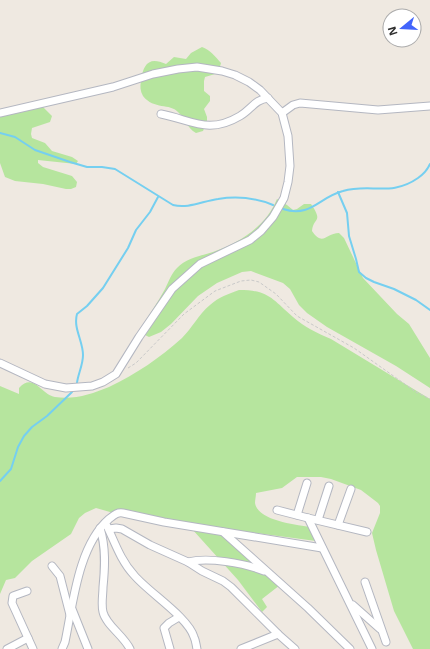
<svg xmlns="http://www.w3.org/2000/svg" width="430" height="649" font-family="'Noto Sans',sans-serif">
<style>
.green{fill:#b6e59e}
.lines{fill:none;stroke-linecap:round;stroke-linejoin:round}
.stream{stroke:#75cff0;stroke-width:2}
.street-casing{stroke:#b4b7c1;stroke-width:9}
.path{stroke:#c9c9c9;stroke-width:1;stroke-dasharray:3 2;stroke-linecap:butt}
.street{stroke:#fff;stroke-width:7}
</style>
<rect width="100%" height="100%" fill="#efe9e1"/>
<g class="green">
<path d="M202,47C210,50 215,56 221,63L219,70L215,74L205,77L204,81V91L210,96V101L204,109L207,117V121L203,131L196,133C187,128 185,118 178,112C170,103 154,110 143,96C140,91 140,86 141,81C143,64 149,56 166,64L174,57L186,59L191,53Z"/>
<polygon points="38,102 52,116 50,122 32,128 31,134 32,138 45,143 52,151 72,157 78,161 76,164 38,160 38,163 43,167 72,176 77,182 76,187 71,189 66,189 43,184 15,181 5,177 0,163 0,110"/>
<path d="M277,199L287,205L293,210L297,209L304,204H311C324,223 313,217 312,231C323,247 326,233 339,233L344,238L363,278L397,314L409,324L430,358V388L396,366L327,327L307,313L299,305L290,289L283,283L251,271L242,272L217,283L198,296L171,324L161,332L149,337L145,335L141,331V328C149,315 158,302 165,289C169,281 171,274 177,268C186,258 201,256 213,252C240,243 266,226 277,199Z"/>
<path d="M239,290C269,290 272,299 293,317C304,327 317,333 331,339L430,399V649H413L394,611L376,550L372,533L380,513V506L378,503L361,490L331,479L321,477H297L282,488L256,493C256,496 255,500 255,503C258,521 297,525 311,527L316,541L248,532H219L280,585L262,599L267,607L262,612L238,580L192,529L117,514L96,508L85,513L79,518L71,534L32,561L15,578L6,580L0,594V386L19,394V388C34,372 41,395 55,397C74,400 92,394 109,387C136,374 160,358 182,338C192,328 199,314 210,305C219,297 228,294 239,290Z"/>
</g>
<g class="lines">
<g class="stream">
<path d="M0,133L15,137L35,150L70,162L87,167H102L115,169L173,205C188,209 203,201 218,199C237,196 256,198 273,205"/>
<polyline points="338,192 347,213 349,236 356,259 359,272 366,278 374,282 394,289 416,300 430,310"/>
<path d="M283,209C311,218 319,197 343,191C370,183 391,197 418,178C424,174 427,171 430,164"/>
<path d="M77,383C78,374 83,365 83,355C83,341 73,328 77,314L87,306L103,288L128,248L136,230L150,212L158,197"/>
<polyline points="0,481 11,469 18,447 24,436 32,427 47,416 72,392"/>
</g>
<defs>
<g id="street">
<polyline points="0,113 113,87 153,74 178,69 197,67 222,71 235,75 249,82 260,90 282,113 288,136 290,166 288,182 284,198 273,217 261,231 250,240 200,264 172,289 139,337 116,374 103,382 92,386 66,388 45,384 0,363"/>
<polyline points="282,113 293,105 300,103 378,110 430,106"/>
<path d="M161,114C192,120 208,135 240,116C252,109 254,100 268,98"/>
<polyline points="277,510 308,518 367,532"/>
<polyline points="297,515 307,483"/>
<polyline points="308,518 372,649"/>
<polyline points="318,520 329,486"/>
<polyline points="338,525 351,489"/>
<path d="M107,526C115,543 121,561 134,575C148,592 188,617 194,637C196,641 196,645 197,649"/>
<path d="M100,528C106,547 105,567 103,587C103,595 101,604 103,612C106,625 124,636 130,649"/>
<polyline points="109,529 116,528 122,529 150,545 188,562 202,571 223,581 231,587 278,634 295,649"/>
<polyline points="223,532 308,608 350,649"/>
<path d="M188,562C208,557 244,563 264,571"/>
<polyline points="52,566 60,576 70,615"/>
<polyline points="365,582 386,642"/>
<polyline points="27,591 13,596 12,603 33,649"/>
<polyline points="353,605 380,629"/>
<polyline points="72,609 88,649"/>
<polyline points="7,649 28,638"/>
<path d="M62,649L65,642C73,604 78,546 109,519C114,515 117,512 123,513L164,522L322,548"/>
<polyline points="170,649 164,628 169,623 179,617"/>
<polyline points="241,649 278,634"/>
</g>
</defs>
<use href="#street" class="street-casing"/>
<polyline class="path" points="128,368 136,363 184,314 215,291 241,281 251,280 259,282 276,294 297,316 354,348 416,392 430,399"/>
<use href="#street" class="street"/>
</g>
<g transform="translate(402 28) rotate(252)"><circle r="19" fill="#ffffff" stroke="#ababab"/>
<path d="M0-3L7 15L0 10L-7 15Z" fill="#4264fb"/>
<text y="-6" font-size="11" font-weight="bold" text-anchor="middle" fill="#2e2e2e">N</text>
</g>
</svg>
